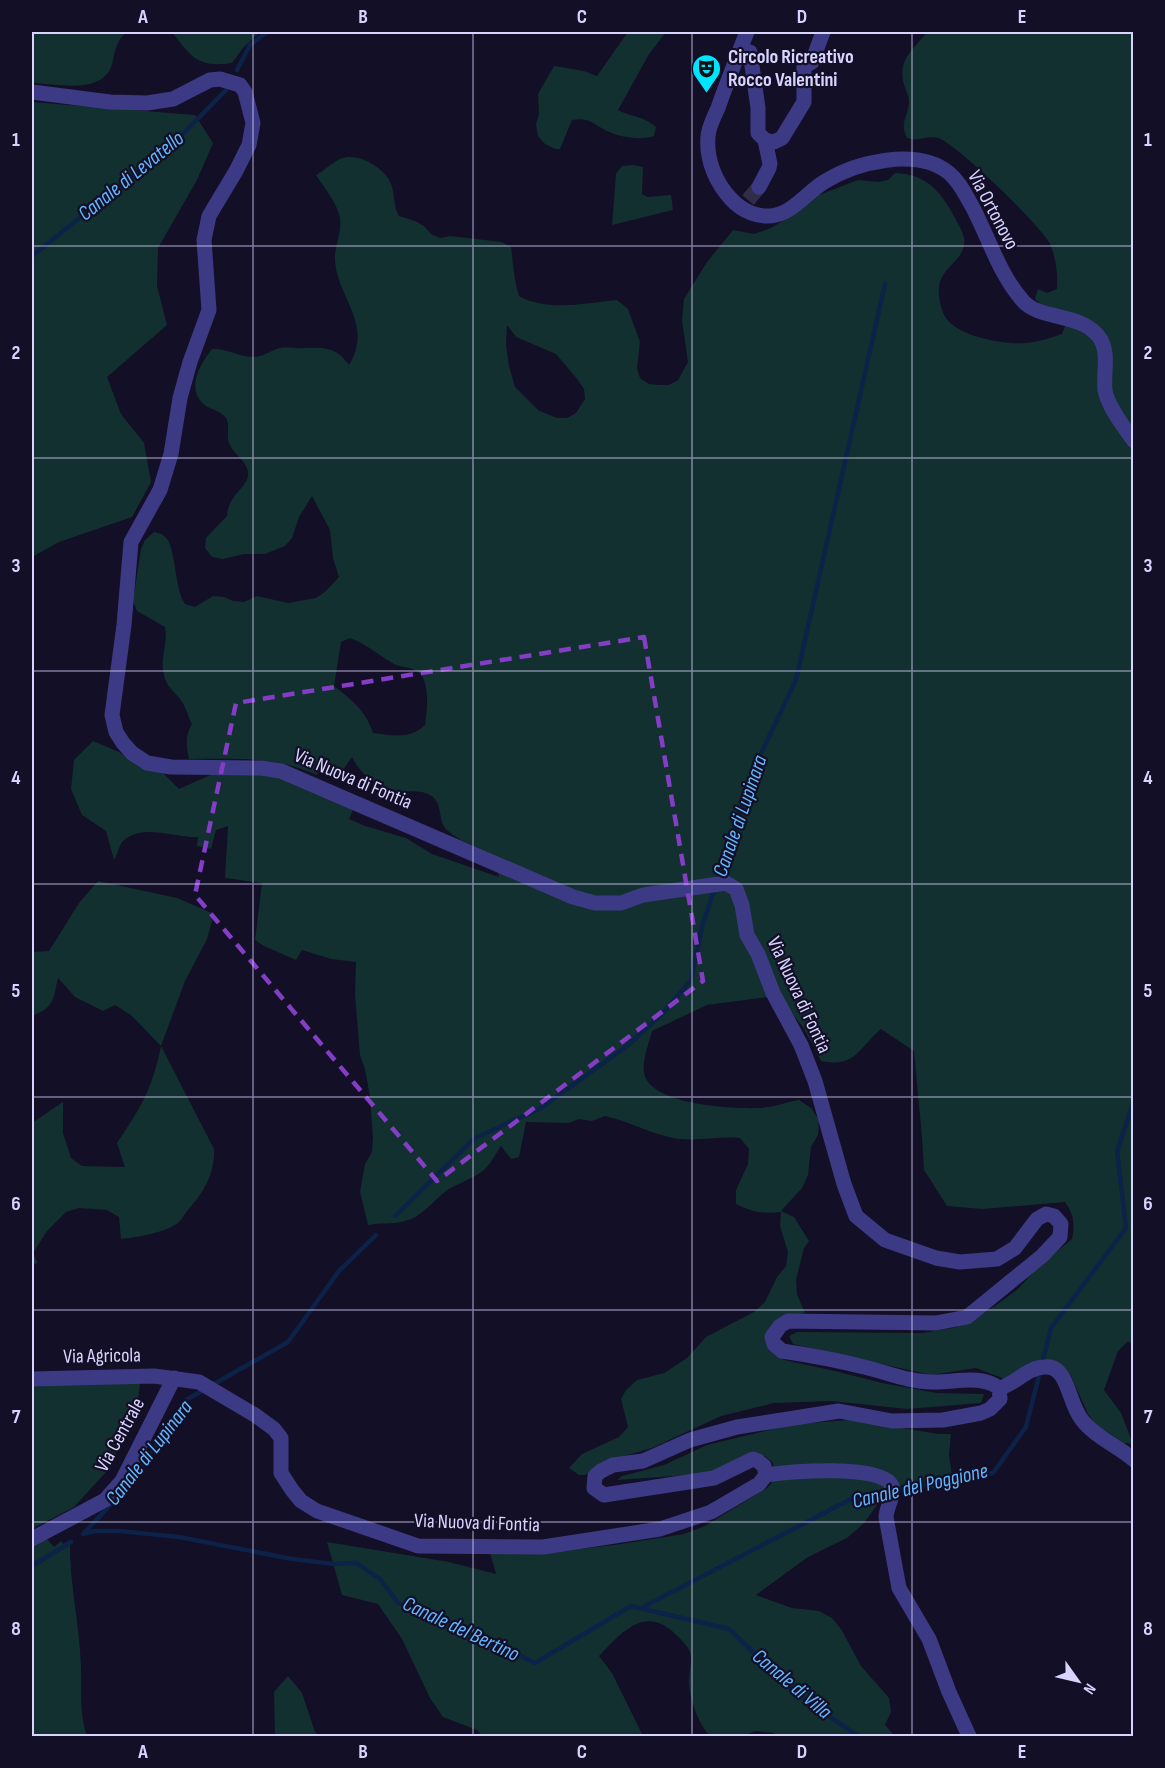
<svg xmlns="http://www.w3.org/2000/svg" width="1165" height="1768" font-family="'Sofia Sans Condensed',sans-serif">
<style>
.green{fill:#12302f;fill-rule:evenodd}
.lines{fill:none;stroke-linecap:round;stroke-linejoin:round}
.stream{stroke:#0c2248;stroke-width:4.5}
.minor-tunnel{stroke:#312d47;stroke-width:15;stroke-dasharray:15 8;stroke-linecap:butt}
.minor{stroke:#3d3a85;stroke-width:15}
.marked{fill:none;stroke:#843dc5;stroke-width:4.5;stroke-dasharray:12 8;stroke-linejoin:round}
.grid{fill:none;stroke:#d9d4ff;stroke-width:1.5;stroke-opacity:0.55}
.labels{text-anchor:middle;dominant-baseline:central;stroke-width:4.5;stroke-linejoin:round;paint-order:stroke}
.poi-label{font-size:20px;font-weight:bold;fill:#d9d4ff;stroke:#130f26;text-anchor:start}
.street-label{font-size:20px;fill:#d9d4ff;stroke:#130f26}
.water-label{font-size:21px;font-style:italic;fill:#62b6ff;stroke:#130f26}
.neatline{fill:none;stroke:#d9d4ff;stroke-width:2}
.grid-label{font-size:20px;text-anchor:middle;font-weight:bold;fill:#d9d4ff}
</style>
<rect width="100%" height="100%" fill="#130f26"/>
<g class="green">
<path d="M32,32H127C118,38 115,50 113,60C107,96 58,84 32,83Z"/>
<path d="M172,32H260L243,48L232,63C198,68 191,57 172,32Z"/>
<path d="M628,32H666L649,54L618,110C633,118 642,115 656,127L654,136C642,140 624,138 612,133C595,127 592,116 572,120L560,149H555L545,144L538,136L536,124L539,114L538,94L554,66L584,71L597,76Z"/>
<path d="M927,32H1133L1134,1343L1127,1342L1118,1351L1104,1390L1121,1413L1133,1444L1124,1443L1096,1425L1088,1414L1071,1376L1061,1366L1007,1380L976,1368L931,1375L793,1344L789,1336L797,1332L923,1333L957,1327L995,1306L1018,1289L1038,1267L1072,1239C1075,1224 1074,1215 1065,1202L982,1209L947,1206L924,1170L922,1137L914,1051L881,1029C858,1049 855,1068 821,1061L803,1027L782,1001L767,997L707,1005L652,1031C649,1044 642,1059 644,1072C648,1105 733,1109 758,1108C772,1108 786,1102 799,1100L811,1108L819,1120L818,1135L811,1147L808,1175L802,1188L781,1211L794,1217L809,1241L804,1248L796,1280L797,1294L805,1313L787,1316L768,1347L784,1360L835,1371L882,1383L937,1393L984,1394L981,1403L907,1409L831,1401L774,1403L721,1416L652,1448L607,1461L585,1475H579L569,1468L582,1454L619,1437L628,1427L621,1399L626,1390L637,1380L664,1373L687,1358L706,1337L754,1312L765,1302L777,1277L786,1266L788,1252L780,1226L781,1212C763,1214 752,1212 736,1204V1190L748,1164L749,1149L740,1138C717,1136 695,1142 673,1138C649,1133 628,1121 605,1116L592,1121L579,1119L569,1123L526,1122L519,1157L511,1159L501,1146C496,1153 492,1162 485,1169C475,1178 461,1182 449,1189C433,1200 424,1216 405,1221C392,1225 380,1222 368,1225L360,1192L365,1164L372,1152L373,1138L370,1097L365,1069L360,1055L355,995L356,962L331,959L302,950L296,960L264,946L255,940L262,883L225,878L228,826L216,830L211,849L197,846L198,837C174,838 141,822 122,842C119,847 117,855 114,860L106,831L82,815L71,789L74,760L93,741L119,752L141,768L162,772L179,789L215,773L282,775L354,808L349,819L365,826L406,838L432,854L499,877C495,844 466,849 447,830C437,821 444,803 430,795C422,790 412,792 403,791C381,790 362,777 352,757L341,773L320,764L317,775C275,756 234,759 189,759C186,746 185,735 192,724C188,717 187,709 182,702C174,689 166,689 163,670C161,655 168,643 165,627L137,611L133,601L141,549L145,540L154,532C157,533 160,533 163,535C177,543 173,586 185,604L195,607L213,596L224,597L233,601L244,602L257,596L288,603L316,598L325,592L339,577L333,558L330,530L312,496L299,517L292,538L285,546L265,554H244L223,559L212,557L205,548L206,538L227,516C228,493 250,487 248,472C246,460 234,455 230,445C225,437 231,427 226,418C222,412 213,410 206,406C185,391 199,365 212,349C227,348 239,357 253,357C264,357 271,350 280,348C287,346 296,349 304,348C323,347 337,347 349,365C374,324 337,298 335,260C334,245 344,229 339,214C335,200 324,188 316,175C324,171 331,163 340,159C356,151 386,168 391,184C395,195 393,205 399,216L415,221L424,226L431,234L440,238L450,236L502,242L511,247C513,263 514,280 519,296C548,312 585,303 617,300L628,309L640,342L637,368L640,378L649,384L659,385H669L678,380L688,362L682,320L684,299L707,262L733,230L754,234L771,228L791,216L814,197L858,180L878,182L888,180L895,173C928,174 942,193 956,220C960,227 966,237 964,245C962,261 941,268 939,287C938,296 941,311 946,318C959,337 1005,345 1026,343C1038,342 1050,338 1062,334L1066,324L1035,299L1038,289L1047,293L1057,289C1058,274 1056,258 1050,244C1041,226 957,144 938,138C926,135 920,142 907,138C899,121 908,118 909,102C909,95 904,87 903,80C899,58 915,48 927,32ZM507,325L516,337L556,354L578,380L584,389L585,399L576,413L567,418H557L538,410L515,387L509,366L506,345ZM350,638C365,643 377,654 391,662C399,668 409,666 417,671C431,680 427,711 425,725C410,740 392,735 373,733C366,711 352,700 334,686L341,642Z"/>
<polygon points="32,102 195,115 213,143 197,180 158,248 157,286 167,325 107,377 121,414 144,443 151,482 132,517 59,542 32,557"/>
<polygon points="633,165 643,167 642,194 648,197 671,195 673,210 612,225 616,174 622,166"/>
<path d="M98,881L177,898L214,914L207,939L185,981L161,1046L214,1149C215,1175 203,1193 187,1211C184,1215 182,1219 179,1222C166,1233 137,1237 121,1239L119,1217L107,1210L79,1208L66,1212L47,1231L33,1253L38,1263L32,1265V1123L63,1102V1133L71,1158L82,1166L125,1167L117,1143C142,1106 152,1089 161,1046L131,1015L115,1005L103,1011L75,997L58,978C53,999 55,1007 32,1016V952L49,951L79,903Z"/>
<polygon points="140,1383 138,1400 118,1448 106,1472 74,1507 32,1529 32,1385"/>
<path d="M850,1420L939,1434H951L949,1455L952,1476L935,1489L913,1482L889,1489L863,1524L847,1538L808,1557L756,1595L792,1608L819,1611L832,1618L841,1629L861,1666L889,1698L891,1712L885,1725L895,1736H775L774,1733L756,1731L742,1736H710C698,1723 689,1698 689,1680C689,1672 693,1660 690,1652C687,1644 678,1637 672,1631C642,1606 620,1635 599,1656L612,1673L643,1736H483L477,1730L443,1717L430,1698L402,1639L378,1604L342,1595L327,1542L449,1562L496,1574L490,1553L555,1552L621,1544L684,1534L705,1526L767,1488L774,1480L773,1463L765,1456H754L725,1469L703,1474L617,1480L622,1476L664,1465L707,1445L794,1424Z"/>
<path d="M46,1538L54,1547L61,1541L63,1544L70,1540C69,1583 80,1625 81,1668C82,1692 79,1714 87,1736H32V1545Z"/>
<polygon points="288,1676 302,1693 315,1732 319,1736 275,1736 274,1692"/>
</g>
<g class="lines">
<g class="stream">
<polyline points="237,70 250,45 267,32"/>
<polyline points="32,256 176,141 226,90"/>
<polyline points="395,1216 475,1138 541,1108 627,1046 663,1013 691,980 702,927 756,764 796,680 885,284"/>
<polyline points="127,1485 139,1471 186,1400 288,1342 339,1271 376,1235"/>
<polyline points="85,1532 112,1503"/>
<polyline points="83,1534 94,1531 120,1531 179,1537 292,1559 334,1564 356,1563 380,1579 398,1603 453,1623 535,1663 631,1606 729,1629 797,1694 858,1736"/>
<polyline points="32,1566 71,1542"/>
<polyline points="641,1608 853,1498 993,1473 1026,1427 1051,1328 1126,1228 1117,1151 1134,1101"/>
</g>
<polyline class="minor-tunnel" points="748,200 759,187"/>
<g class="minor">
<path d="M747,32C737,57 727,82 718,108C714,117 708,128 708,137C706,160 716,183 731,199C742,211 759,219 776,215C794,211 809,191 824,182C856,162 917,147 949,173C959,181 965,194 972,206C989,238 999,274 1023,301C1039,320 1082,313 1099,337C1110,352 1103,372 1105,390C1107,405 1125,429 1134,441"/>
<polyline points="750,52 758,108 758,133 765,140 774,142 782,138 804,102 804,67 812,62 823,32"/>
<path d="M32,92L110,102L147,103L173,99L210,80L220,79L240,85L245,92L253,123L249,145L236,171L209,216L204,240L209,310L190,362L180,398L171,454L160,490L131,542L124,625L112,715L116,732L123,743L132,753L147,763L171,767L261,768L281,771L573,897L595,903H621L643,895L726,883L736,889L742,905L747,935L758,954L773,993L801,1045L815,1081L844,1184L856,1216L885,1240L936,1258L960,1262L997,1259L1015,1248L1037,1219L1046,1214L1054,1216L1061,1224L1060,1237L1042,1256L967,1317L936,1323L788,1321L780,1326L772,1337L774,1344L782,1351C809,1355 837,1360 864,1367C886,1372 909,1382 932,1382C954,1383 980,1374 999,1388L1000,1399L990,1409L981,1413L943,1420L892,1421L839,1411L737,1427L690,1440L643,1461L613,1465L601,1471L595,1476L594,1488L604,1495L714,1478L753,1459L758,1461L764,1466L766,1475L759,1484L711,1512L660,1529L543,1547L418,1546L317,1511L301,1501L292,1490L281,1473V1438L274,1429L255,1415L199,1382L154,1376L32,1379"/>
<polyline points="765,140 770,164"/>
<polyline points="759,187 769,168"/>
<path d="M999,1388C1015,1385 1027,1367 1045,1367C1053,1366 1059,1371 1063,1378C1071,1392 1072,1407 1082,1420C1095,1437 1118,1446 1134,1460"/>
<path d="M766,1475C787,1472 882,1463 892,1486C895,1495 886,1508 886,1517L899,1588L929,1639L949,1692L969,1736"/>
<polyline points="32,1539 105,1500 122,1481 174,1378"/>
</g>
</g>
<path class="marked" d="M644,637L703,981L437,1181L195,895L236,703Z"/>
<path class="grid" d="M253,32V1736M473,32V1736M692,32V1736M912,32V1736M32,246H1134M32,458H1134M32,671H1134M32,884H1134M32,1097H1134M32,1310H1134M32,1522H1134"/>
<defs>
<symbol id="theatre-pin" viewBox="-11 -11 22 30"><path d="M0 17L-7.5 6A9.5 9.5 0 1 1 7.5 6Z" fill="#00e5ff" stroke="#130f26"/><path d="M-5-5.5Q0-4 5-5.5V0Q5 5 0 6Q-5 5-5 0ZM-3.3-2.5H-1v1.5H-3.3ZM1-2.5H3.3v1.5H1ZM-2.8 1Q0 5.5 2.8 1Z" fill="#111"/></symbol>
</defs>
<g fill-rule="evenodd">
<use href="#theatre-pin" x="690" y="52" width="33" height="45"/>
</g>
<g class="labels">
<g class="poi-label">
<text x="728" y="57">Circolo Ricreativo<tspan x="728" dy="23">Rocco Valentini</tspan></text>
</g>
<g class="street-label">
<text transform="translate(993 210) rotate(62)">Via Ortonovo</text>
<text transform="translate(353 779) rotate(23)">Via Nuova di Fontia</text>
<text transform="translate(799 995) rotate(65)">Via Nuova di Fontia</text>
<text transform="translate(102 1356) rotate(-1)">Via Agricola</text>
<text transform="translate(120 1435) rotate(-61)">Via Centrale</text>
<text transform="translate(477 1523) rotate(2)">Via Nuova di Fontia</text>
</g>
<g class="water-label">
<text transform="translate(131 176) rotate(-39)">Canale di Levatello</text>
<text transform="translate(740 816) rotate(-71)">Canale di Lupinara</text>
<text transform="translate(149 1453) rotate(-52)">Canale di Lupinara</text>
<text transform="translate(920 1486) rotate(-13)">Canale del Poggione</text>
<text transform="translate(461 1629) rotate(25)">Canale del Bertino</text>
<text transform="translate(792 1684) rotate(40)">Canale di Villa</text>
</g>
</g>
<rect width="1165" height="1768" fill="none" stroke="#130f26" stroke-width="66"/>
<g transform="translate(1078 1681) rotate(124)" stroke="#130f26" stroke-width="4.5" paint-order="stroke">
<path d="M0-4.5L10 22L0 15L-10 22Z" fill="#d9d4ff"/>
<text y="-9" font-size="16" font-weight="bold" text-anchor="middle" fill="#d9d4ff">N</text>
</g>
<rect x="33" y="33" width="1099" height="1702" class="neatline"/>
<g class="grid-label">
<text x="143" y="23">A</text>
<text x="363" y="23">B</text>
<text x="582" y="23">C</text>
<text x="802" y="23">D</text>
<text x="1022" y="23">E</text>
<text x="16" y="146">1</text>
<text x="1148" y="146">1</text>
<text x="16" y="359">2</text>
<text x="1148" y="359">2</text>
<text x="16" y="572">3</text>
<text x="1148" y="572">3</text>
<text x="16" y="784">4</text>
<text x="1148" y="784">4</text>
<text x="16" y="997">5</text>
<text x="1148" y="997">5</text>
<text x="16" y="1210">6</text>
<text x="1148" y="1210">6</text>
<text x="16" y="1423">7</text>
<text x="1148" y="1423">7</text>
<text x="16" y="1635">8</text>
<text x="1148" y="1635">8</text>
<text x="143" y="1758">A</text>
<text x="363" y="1758">B</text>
<text x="582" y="1758">C</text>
<text x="802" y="1758">D</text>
<text x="1022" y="1758">E</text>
</g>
</svg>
